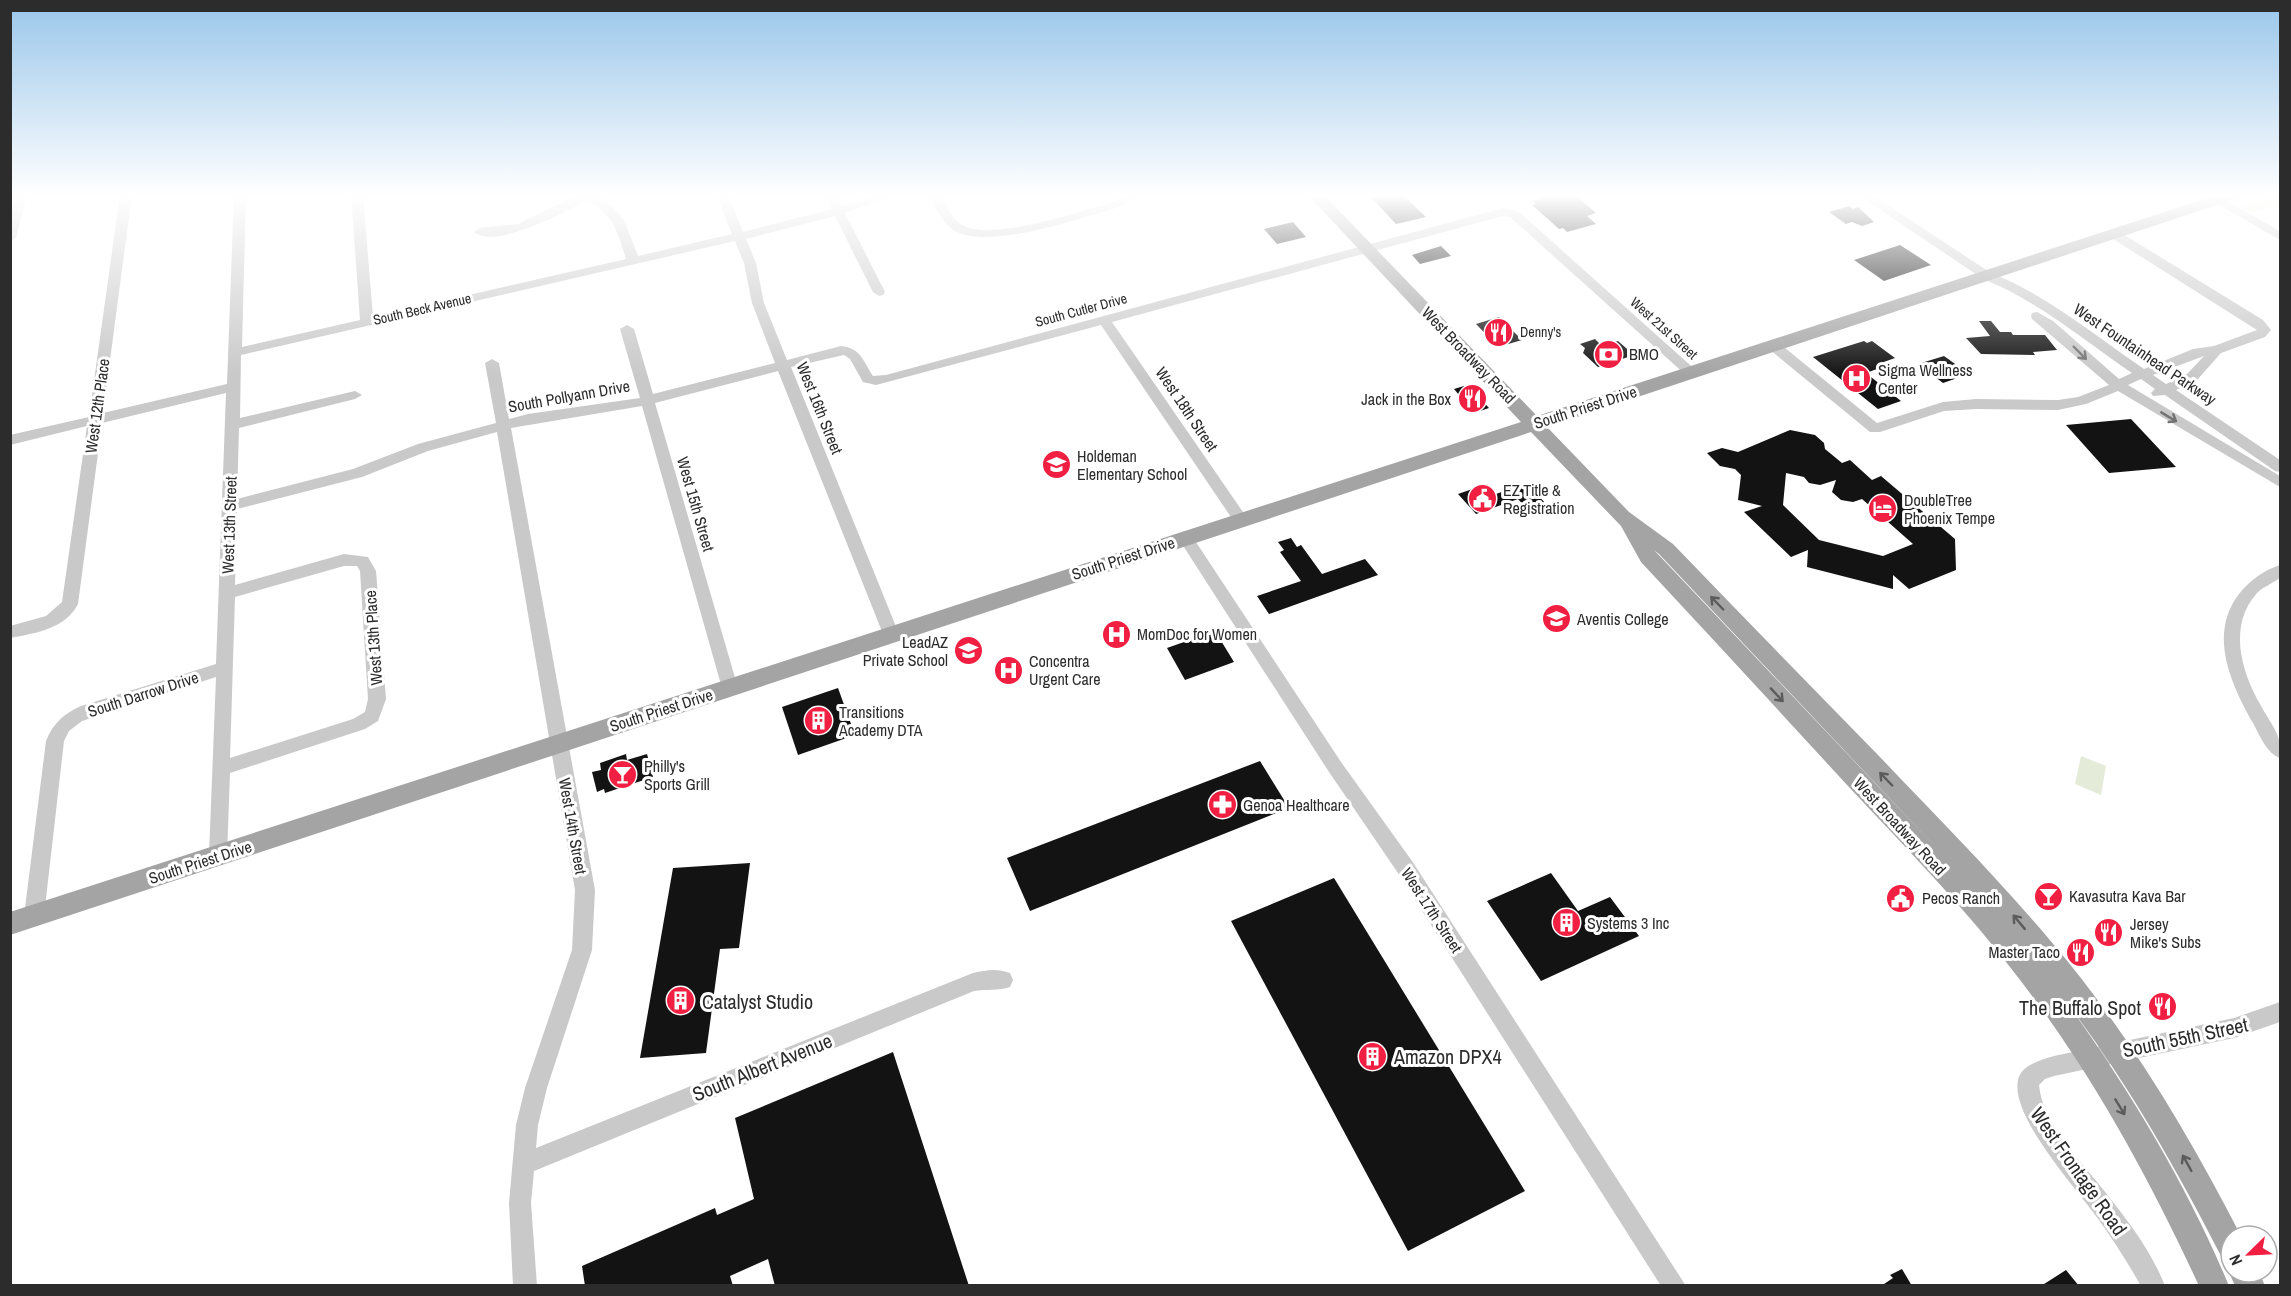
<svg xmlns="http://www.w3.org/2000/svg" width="2291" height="1296" font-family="'Archivo Narrow',sans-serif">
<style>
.green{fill:#e4ebd8}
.building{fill:#131313;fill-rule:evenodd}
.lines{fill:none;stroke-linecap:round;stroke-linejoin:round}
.minor{fill:#c9c9c9;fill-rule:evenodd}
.major{fill:#a4a4a4;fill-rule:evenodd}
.oneway{stroke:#737373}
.oneway2{stroke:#5c5c5c}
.labels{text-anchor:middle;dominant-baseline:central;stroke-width:6;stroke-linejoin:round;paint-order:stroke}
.far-street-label{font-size:14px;fill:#2c2c2c;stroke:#fff}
.far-poi-label{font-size:14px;fill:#2c2c2c;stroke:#fff;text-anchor:start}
.poi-label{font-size:16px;fill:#2c2c2c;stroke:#fff;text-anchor:start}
.street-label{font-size:16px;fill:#2c2c2c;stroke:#fff}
.near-poi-label{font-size:20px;fill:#2c2c2c;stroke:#fff;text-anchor:start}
.near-street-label{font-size:20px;fill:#2c2c2c;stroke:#fff}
</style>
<rect width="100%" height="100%" fill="#fff"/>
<g class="green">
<path d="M2273,194H2280V204C2269,210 2251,214 2240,209Z"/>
<polygon points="2081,756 2106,766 2101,795 2075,784"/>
</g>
<g class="building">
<polygon points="1368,194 1402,194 1426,217 1396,224"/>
<polygon points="1556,194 1574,194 1596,213 1587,216 1596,224 1567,232 1563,228 1559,229 1532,205 1536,204 1532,201"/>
<polygon points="1849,206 1853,209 1858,207 1874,222 1862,226 1852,222 1846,224 1829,212"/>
<polygon points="1293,222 1306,237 1277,244 1264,229"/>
<polygon points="1900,245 1931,265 1884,281 1854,260"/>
<polygon points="1441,246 1451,256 1420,264 1412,255"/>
<polygon points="1499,317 1522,340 1498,347 1476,324"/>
<polygon points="1979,321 1991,321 2000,332 2011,332 2013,335 2045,335 2057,350 2033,352 2035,355 1981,354 1966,338 1990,336"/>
<polygon points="1595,339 1602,346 1618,341 1634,355 1598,367 1583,353 1585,348 1580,344"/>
<polygon points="1864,341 1867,343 1872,341 1895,358 1881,363 1885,366 1866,373 1901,401 1878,409 1813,357"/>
<polygon points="1944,356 1969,374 1943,383 1918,364"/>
<polygon points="1464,386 1478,396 1489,408 1474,413 1454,389"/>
<polygon points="2131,419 2176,467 2109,473 2066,425"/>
<path d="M1790,430L1815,435L1824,443L1825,449L1842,463L1850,460L1872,480L1881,476L1955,539L1956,570L1909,589L1893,575V589L1807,567L1808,550L1791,557L1744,512L1762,506L1738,500L1741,475L1735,469L1720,466L1707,453L1722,448L1738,452ZM1786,473L1804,477L1809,483L1820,485L1836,480L1832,492L1841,500L1853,502L1862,499L1913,544L1883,556L1819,540L1783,505Z"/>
<polygon points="1527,483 1546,504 1528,510 1518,499 1476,514 1458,494 1487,484 1496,494"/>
<polygon points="1291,538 1297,547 1301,545 1322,574 1365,559 1378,575 1269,614 1257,596 1301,581 1280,552 1284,550 1278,542"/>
<polygon points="1215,631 1234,662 1185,680 1167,648"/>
<polygon points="838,688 855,735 798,755 782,707"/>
<polygon points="626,754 627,760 647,754 653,777 605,793 604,789 597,792 592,772 601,770 600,763"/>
<polygon points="1260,761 1289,808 1030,911 1007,858"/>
<polygon points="750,863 739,948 720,949 706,1053 640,1058 673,868"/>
<polygon points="1551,873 1578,911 1610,897 1639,936 1541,981 1487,901"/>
<polygon points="1334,878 1525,1191 1408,1251 1231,921"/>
<polygon points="893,1052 969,1286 775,1286 768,1259 730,1276 733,1286 585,1286 582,1266 715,1208 717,1215 754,1199 735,1118"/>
<polygon points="1902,1269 1912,1286 1881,1286 1893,1278 1890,1275"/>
<polygon points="2066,1270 2079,1286 2041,1286"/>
</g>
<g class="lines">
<g class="minor">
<polygon points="15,194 27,194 16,238 10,242 10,212"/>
<path d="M120,194H132L103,413L227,384L234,194H246L242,347L360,320L351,194H363L373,317L626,259C617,231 614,215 587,200C567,211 495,250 474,232L480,228L518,224L579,194H595L611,205L624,220L638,256L732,234L716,194H728L743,232L832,209L824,194H836L842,206L876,194H895L845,213L885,292L883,295L879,296L873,292L835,216L746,239L756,263L764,303L787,360L841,346C861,348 863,361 873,376L886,375L1503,208L1518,211L1699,373L1697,376H1687L1510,217L1503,216L1112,322L1245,515L1248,519L1245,523H1235L1101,325L876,385L863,382L850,359L844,355L791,367L899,634L897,638L891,640L885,638L883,634L778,371L655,403L738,688L736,693L730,695L724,693L722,688L642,406L511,428L595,890L592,950L547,1088L538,1125L536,1148L973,973C986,970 997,968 1010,973L1013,980L1010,987C999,991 986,989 974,991L534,1171L531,1203L537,1286H513L509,1203L516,1125L525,1088L572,950L575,890L497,432L428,451L362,477L237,509L235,585L344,554L368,557L376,571L386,699L378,721L365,729L230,773L227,855L225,861L218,863L211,861L209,855L216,677L82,721L69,731L64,741L44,916L41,922L34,925L27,922L24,916L46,741C53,723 64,714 81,706L216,664L226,393L102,423L78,604C65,629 36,633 10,638V626L46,616L62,602L87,426L10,445V435L89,417ZM735,241L744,263L752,303L775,363L653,394L634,329L627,325L620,329L640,398L528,414L509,419L499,363L492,359L485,363L496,423L418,444L353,469L237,499L239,428L355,399L362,395L355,391L240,418L241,355ZM344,566H357L360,571L368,699L365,712L353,719L230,758L235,597Z"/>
<path d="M929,194H941C946,205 951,218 962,225C990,241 1072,214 1103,205C1118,201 1121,194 1138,194L1124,205L1113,209C1076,219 985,252 952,229C941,221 935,206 929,194Z"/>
<path d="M1857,194H1871L1991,273C2044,293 2097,337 2144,369L2193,349L2214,346L2257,330L2110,237V231H2118L2263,320L2271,330L2265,337L2221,353L2197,380L2176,390L2280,460V472L2275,471L2165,395L2153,396L2151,393L2155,389L2141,379L2128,385L2280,476V487L2118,391L2086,404L2058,410L1976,409L1944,411L1880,432H1870L1769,349L1767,346L1769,343H1779L1877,423L1943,402L1976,399L2058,400L2078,397L2109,385L2032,319L2031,316L2032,313L2037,312L2053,321L2119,379L2132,373C2085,341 2035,299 1983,279ZM2204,356L2187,374L2166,384L2153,375Z"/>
<polygon points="2218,196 2280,231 2280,240 2214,202 2212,200"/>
<polygon points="1185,531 1190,533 1341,762 1412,861 1686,1286 1661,1286 1398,873 1329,772 1180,541 1177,537 1180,533"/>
<path d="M2280,565V578C2273,583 2263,587 2257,593C2228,625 2241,671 2260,704C2271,725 2283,735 2280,758C2267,754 2259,734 2253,723C2231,684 2208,634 2239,594C2249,581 2264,570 2280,565Z"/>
<path d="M2280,1002V1022L2234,1038L2054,1076L2045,1079L2039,1085C2043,1126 2082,1162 2106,1193C2128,1221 2152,1252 2165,1286H2141C2128,1263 2114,1241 2099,1220C2078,1190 2010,1117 2018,1080C2021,1065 2041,1060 2054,1056L2234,1018Z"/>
</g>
<g class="major">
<path d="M1307,194H1323L1537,416L2220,194H2243L2241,197L1547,427L1629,512L1673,544C1741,615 1810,685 1879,756C1936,816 1995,875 2049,939C2126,1029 2187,1131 2241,1236H2231V1261L2221,1256C2177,1170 2129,1085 2070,1007C2132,1094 2188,1187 2229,1286H2199C2149,1177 2090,1070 2017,976C1965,908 1906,848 1848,786C1779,711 1710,636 1641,562L1621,526L1531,432L10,935V912L1521,422ZM1654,550L1659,554L1946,858Z"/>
<polygon points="2231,1268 2231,1272 2259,1272 2265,1286 2235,1286 2229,1272"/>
</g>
</g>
<defs><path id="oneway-shaft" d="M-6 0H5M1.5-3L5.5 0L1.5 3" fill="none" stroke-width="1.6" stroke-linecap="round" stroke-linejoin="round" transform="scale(1.5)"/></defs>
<g class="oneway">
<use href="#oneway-shaft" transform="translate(2080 353) rotate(45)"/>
<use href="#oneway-shaft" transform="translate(2169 417) rotate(31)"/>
</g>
<g class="oneway2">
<use href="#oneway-shaft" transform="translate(1717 603) rotate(-134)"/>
<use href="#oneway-shaft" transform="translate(1777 695) rotate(47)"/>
<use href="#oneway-shaft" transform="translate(1886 779) rotate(-134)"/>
<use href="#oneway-shaft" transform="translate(2019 922) rotate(-130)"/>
<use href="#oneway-shaft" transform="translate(2120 1107) rotate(59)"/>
<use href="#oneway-shaft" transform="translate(2187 1163) rotate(-119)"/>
</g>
<linearGradient id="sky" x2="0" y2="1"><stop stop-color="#99c6ea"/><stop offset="0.52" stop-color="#fff"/><stop offset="1" stop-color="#fff" stop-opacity="0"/></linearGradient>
<rect width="2291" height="376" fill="url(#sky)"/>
<defs>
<symbol id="restaurant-disc" viewBox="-11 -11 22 22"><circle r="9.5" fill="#f12042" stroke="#fff"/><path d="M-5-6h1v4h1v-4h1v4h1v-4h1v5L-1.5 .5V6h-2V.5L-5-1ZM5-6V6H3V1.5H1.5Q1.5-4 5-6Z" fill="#fff"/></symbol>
<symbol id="bank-disc" viewBox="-11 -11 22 22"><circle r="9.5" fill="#f12042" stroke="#fff"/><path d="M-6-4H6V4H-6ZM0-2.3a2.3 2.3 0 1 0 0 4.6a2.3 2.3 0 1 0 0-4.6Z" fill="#fff"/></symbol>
<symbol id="hospital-disc" viewBox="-11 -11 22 22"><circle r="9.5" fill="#f12042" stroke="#fff"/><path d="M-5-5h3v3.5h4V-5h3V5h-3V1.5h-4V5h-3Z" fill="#fff"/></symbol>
<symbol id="school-disc" viewBox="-11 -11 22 22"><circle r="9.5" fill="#f12042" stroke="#fff"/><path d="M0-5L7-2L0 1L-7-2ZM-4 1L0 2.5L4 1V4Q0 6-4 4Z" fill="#fff"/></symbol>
<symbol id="civic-disc" viewBox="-11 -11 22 22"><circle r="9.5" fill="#f12042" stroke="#fff"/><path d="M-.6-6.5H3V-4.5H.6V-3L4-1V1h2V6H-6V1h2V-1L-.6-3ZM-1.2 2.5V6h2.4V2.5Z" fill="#fff"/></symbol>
<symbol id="hotel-disc" viewBox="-11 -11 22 22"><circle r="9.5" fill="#f12042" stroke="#fff"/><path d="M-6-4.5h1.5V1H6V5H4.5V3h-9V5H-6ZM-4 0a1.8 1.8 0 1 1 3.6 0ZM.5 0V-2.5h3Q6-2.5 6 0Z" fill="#fff"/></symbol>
<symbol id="university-disc" viewBox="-11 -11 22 22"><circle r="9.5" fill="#f12042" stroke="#fff"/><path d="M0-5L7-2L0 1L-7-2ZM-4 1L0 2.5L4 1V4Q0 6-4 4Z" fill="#fff"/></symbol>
<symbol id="building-disc" viewBox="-11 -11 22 22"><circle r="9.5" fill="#f12042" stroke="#fff"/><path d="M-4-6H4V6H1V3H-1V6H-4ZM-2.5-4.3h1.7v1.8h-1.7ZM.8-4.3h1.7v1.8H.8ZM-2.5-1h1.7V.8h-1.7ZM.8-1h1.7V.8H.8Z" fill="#fff"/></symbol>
<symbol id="bar-disc" viewBox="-11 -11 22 22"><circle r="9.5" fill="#f12042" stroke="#fff"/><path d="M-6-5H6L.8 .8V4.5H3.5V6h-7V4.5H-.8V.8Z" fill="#fff"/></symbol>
<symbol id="pharmacy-disc" viewBox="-11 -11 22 22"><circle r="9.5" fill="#f12042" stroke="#fff"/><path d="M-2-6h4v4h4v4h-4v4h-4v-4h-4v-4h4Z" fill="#fff"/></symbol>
</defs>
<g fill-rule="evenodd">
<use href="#restaurant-disc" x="1482" y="316" width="33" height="33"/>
<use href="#bank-disc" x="1592" y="338" width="33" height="33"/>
<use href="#hospital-disc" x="1840" y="362" width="33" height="33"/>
<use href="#restaurant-disc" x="1456" y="382" width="33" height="33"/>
<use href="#school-disc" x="1040" y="448" width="33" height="33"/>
<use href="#civic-disc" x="1466" y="482" width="33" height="33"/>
<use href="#hotel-disc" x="1866" y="492" width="33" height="33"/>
<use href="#university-disc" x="1540" y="602" width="33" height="33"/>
<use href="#hospital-disc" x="1100" y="618" width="33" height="33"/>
<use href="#school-disc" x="952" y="634" width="33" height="33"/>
<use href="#hospital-disc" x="992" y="654" width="33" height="33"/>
<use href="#building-disc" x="802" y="704" width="33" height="33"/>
<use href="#bar-disc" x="606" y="758" width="33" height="33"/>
<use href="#pharmacy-disc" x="1206" y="788" width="33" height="33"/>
<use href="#bar-disc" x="2032" y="880" width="33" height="33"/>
<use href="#civic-disc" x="1884" y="882" width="33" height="33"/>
<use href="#building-disc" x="1550" y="906" width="33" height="33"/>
<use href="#restaurant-disc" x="2092" y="916" width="33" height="33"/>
<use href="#restaurant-disc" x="2064" y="936" width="33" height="33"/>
<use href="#building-disc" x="664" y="984" width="33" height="33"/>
<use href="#restaurant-disc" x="2146" y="990" width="33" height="33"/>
<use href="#building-disc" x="1356" y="1040" width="33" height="33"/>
</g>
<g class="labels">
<g class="far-street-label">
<text transform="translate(422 309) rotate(-13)">South Beck Avenue</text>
<text transform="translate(1081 310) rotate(-15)">South Cutler Drive</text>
<text transform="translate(1664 328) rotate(42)">West 21st Street</text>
</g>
<g class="far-poi-label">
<text x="1520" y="332">Denny's</text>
</g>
<g class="poi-label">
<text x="1629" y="354">BMO</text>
<text x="1878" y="370">Sigma Wellness<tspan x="1878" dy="18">Center</tspan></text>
<text x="1451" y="399" text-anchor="end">Jack in the Box</text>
<text x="1077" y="456">Holdeman<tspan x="1077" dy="18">Elementary School</tspan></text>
<text x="1503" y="490">EZ Title &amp;<tspan x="1503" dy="18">Registration</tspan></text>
<text x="1904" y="500">DoubleTree<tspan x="1904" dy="18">Phoenix Tempe</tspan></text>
<text x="1577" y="619">Aventis College</text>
<text x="1137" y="634">MomDoc for Women</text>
<text x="948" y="642" text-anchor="end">LeadAZ<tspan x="948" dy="18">Private School</tspan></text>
<text x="1029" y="661">Concentra<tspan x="1029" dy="18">Urgent Care</tspan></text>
<text x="839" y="712">Transitions<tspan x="839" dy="18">Academy DTA</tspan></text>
<text x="644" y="766">Philly's<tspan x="644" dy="18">Sports Grill</tspan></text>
<text x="1243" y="805">Genoa Healthcare</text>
<text x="2069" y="896">Kavasutra Kava Bar</text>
<text x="1922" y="898">Pecos Ranch</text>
<text x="1587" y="923">Systems 3 Inc</text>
<text x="2130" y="924">Jersey<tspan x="2130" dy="18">Mike's Subs</tspan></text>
<text x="2060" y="952" text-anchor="end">Master Taco</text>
</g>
<g class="street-label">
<text transform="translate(2145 354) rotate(34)">West Fountainhead Parkway</text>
<text transform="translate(1469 355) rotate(46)">West Broadway Road</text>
<text transform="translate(569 396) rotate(-10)">South Pollyann Drive</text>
<text transform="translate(97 406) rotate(-82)">West 12th Place</text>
<text transform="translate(1585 407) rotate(-18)">South Priest Drive</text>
<text transform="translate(820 408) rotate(68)">West 16th Street</text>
<text transform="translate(1187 409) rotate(56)">West 18th Street</text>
<text transform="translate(696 504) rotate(74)">West 15th Street</text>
<text transform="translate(229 525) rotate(-88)">West 13th Street</text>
<text transform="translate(1123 558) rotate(-18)">South Priest Drive</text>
<text transform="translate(373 638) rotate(-94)">West 13th Place</text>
<text transform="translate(143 694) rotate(-18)">South Darrow Drive</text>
<text transform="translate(661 710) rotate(-18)">South Priest Drive</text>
<text transform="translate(573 826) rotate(80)">West 14th Street</text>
<text transform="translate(1900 826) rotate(47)">West Broadway Road</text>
<text transform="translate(200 862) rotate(-18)">South Priest Drive</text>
<text transform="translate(1432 910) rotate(57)">West 17th Street</text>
</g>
<g class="near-poi-label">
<text x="702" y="1001">Catalyst Studio</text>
<text x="2141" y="1007" text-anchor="end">The Buffalo Spot</text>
<text x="1394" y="1056">Amazon DPX4</text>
</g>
<g class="near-street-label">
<text transform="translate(2185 1037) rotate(-12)">South 55th Street</text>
<text transform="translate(762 1067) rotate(-22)">South Albert Avenue</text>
<text transform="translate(2079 1171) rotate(55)">West Frontage Road</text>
</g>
</g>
<rect width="2291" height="1296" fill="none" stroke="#2c2c2c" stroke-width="24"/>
<g transform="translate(2249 1254) rotate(246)"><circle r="28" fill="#ffffff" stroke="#ababab" stroke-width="1.5"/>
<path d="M0-4.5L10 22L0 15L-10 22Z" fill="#f12042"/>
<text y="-9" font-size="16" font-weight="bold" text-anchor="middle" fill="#2c2c2c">N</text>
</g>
</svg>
